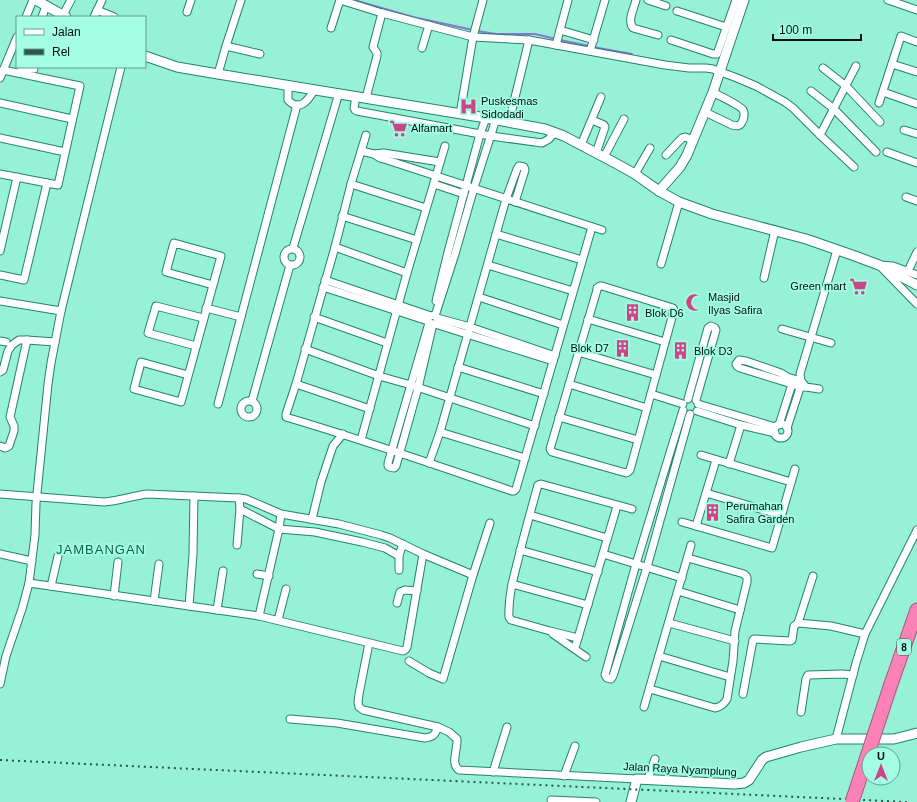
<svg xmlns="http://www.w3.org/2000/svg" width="917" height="802" font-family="Helvetica,sans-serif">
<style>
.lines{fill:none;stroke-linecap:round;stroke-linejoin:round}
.stream{stroke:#8c74d2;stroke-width:2}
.minor-casing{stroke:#22836d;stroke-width:9}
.tertiary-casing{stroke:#22836d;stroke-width:11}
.motorway-casing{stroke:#a45a7b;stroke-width:15}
.minor{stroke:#fff;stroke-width:7}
.tertiary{stroke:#fff;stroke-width:9}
.motorway{stroke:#fc81b7;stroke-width:13}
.rail{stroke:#2e5649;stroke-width:2;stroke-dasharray:2 4;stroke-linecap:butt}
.motorway-bridge-casing{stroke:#a45a7b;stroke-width:15;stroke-linecap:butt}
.motorway-bridge{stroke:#fc81b7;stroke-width:13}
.labels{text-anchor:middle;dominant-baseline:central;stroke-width:3.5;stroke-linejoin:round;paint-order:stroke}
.shield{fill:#a4fee4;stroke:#31584c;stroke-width:1}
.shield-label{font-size:10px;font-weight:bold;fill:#00110b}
.poi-label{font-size:11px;fill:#00110b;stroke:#a4fee4;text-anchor:start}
.street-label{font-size:11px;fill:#00110b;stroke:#a4fee4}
.quarter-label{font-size:13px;letter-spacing:1px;fill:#16604f;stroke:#a4fee4}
</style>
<rect width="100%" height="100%" fill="#96f1d6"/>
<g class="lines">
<g class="stream">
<polyline points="354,0 413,17 473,30"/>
<polyline points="477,31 496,34 535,34 556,39"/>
<polyline points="560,40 589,46"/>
<polyline points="593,47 632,54"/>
</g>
<defs>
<g id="minor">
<polyline points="340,0 382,13 473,37 529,40 665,65 689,68 706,68 713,69 737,78 756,86 785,102 793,108 820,135 854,167"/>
<path d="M636,0C634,9 627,20 633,28L658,35"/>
<polyline points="648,0 666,6"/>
<polyline points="888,0 917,10"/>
<polyline points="97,10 114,17"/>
<polyline points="677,11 726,27"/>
<polyline points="187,12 191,0"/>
<polyline points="63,15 71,0"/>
<polyline points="26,17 33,0"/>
<polyline points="42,17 46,6"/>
<polyline points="94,17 102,0"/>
<polyline points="331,28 340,0"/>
<polyline points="560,30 594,40"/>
<polyline points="671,40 713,54 717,54 736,0"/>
<polyline points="556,45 568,0"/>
<polyline points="226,46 260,54"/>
<polyline points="422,48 429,25"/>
<polyline points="590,51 605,0"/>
<polyline points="892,64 917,72"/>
<polyline points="22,67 21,68 34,69"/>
<polyline points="823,68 846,86 880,122"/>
<polyline points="218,74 226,46 241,0"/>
<polyline points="0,78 17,37"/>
<path d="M288,86V100C299,112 308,101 314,90"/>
<polyline points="811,91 834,109 876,152"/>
<polyline points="883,92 917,104"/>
<polyline points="356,96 354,108 355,110 357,111 491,136 542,143 549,139 555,132"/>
<polyline points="366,98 377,56 377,53 373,47 382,13"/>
<polyline points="0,103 72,119"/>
<polyline points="879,103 901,36 917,42"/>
<path d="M705,112L732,125C736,126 740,127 742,122C744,119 745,113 743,110C740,105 719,96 713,92"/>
<polyline points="460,114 473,37 483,0"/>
<polyline points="592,120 604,125 605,127 596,153"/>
<polyline points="509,122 529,40"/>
<polyline points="904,130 917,134"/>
<path d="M366,135L351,184L335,247L296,384L286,414V417L289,418C364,440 438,466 512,491H514L516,489L525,458L592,227"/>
<polyline points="820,135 856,66"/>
<polyline points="0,138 65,152"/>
<polyline points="581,145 601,97"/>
<polyline points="361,151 374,154 380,158 387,160 602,230"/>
<polyline points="887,152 917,163"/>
<polyline points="374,154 384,153 440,162"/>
<polyline points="666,155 682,138 685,137 693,140"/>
<polyline points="604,157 624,119"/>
<polyline points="0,174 47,183"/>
<polyline points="635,174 650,148"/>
<polyline points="351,184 426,208"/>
<polyline points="434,184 464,194"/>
<polyline points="906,197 917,201"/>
<polyline points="342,216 417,240"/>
<polyline points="496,234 582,260"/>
<polyline points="335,247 407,273"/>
<polyline points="293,248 339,93"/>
<circle cx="292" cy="257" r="8"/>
<polyline points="0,251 17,177"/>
<polyline points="661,264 679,202"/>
<polyline points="488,265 573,291"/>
<polyline points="879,265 893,266 917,275"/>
<polyline points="882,268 917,304"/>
<polyline points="908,271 917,252"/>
<polyline points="0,275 24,280 47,183 58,185 80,86 3,70"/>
<polyline points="764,278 775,230"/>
<polyline points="325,280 431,316 434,315 437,318 470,327 555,356"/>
<polygon points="600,286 602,286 673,308 674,310 630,470 628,472 626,473 552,452 550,449 597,290 597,288"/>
<polyline points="323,287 428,321 431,324 435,324 553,361"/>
<polyline points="479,297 563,325"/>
<polyline points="0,301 61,311"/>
<polyline points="436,301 448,252 480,134 486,118"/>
<polyline points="206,308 241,317"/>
<polyline points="435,316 455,254 474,188 496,119"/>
<polyline points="314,317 387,343"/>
<polyline points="588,319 665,342"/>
<polyline points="429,323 388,463 388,466 390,467 394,468 396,466 418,388 433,324"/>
<polyline points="782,329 831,343"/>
<polyline points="0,341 6,342"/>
<polyline points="196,346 148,333 156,306 203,318"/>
<polyline points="305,349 379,376 411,385 535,426"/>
<polyline points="578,352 656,375"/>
<polyline points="458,367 544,394"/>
<polyline points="0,372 3,370 8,351 12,345 19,340 27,340 55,342"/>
<polyline points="188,375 141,362 134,389 181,402 221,256 174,243 166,272 213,285"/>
<polyline points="296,384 370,409"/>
<polyline points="569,384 647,408"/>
<path d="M806,387L801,381L787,377L781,373L746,361L739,360L736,364L737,366L740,368L792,384C801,388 810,387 819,389"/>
<polyline points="651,394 683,404"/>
<polyline points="688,399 708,328 711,326 715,328 716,330 696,400"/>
<circle cx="249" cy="409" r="8"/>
<polyline points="252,401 290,265"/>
<polyline points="218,404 297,105"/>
<polyline points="698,404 775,427"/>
<polyline points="683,410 636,564 605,675 607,678 611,679 613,676 647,567 690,414"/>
<polyline points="697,411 741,425 775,433"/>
<polyline points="559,417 638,440"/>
<circle cx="781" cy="431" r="7"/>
<polyline points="779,425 793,381"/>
<polyline points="787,428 800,388 801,381 800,374 837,250"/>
<polyline points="440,432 525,458"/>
<polyline points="361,440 407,273 445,146"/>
<polyline points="0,446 5,448 9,446 14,431 14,426 10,417 27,340"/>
<polyline points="701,455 791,482"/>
<polyline points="429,463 440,432 506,199 517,169 519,166 524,167 525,170 515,202"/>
<polyline points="729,464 741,425"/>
<polyline points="706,493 781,515"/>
<path d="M0,494L104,502C118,501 132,496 147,494L239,498L246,499L281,514L339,524L381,535L390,538L423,554L407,647L406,649L403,651L259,616L189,606L29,583"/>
<polyline points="240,509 279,529 315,532 362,542 385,548 399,556"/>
<polyline points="530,515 607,538"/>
<polyline points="312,519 321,482 333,446 343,434"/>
<polyline points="682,522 772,548 795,469"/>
<polyline points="696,526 716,460"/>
<polyline points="237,545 240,509 239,498"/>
<polyline points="520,550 598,572"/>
<polyline points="0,554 32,561"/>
<polyline points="603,554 682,578"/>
<polyline points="399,570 399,555 403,544"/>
<polyline points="257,574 269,576"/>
<polyline points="473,575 490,523"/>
<polyline points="512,584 588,605"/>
<polyline points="51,586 58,556"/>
<polyline points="678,591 740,610"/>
<polyline points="114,596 118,562"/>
<polyline points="154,601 159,564"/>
<polyline points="397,603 400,592 405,590 417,591"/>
<polyline points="189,606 193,554 194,496"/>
<polyline points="217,610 223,571"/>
<polyline points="259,616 279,529 281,514"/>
<polyline points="278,620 286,589"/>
<polyline points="669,623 735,641"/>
<polyline points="798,623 831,626 865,634"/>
<polyline points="553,634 586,657"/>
<path d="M578,638L550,631L511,620L509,617C508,598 513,579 518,560C524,535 531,510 538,485L541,484L632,509"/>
<path d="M369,643L359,694L358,702L359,707L363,710L438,727L449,732L457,739C458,749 450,764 459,770L637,779"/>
<polyline points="575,648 617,506"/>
<polyline points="659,656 730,677"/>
<polyline points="409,661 429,673 443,679 473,575 423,554"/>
<polyline points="0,684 6,656 22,609 29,583 35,535 36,503 48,384 51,363 61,311 121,67"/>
<path d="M650,689L715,708C720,707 725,703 727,699L733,661L735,631L747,582V577L744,574L688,558"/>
<polyline points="743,694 753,640 754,639 790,641 792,640 794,626 798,623 813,576"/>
<polyline points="644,707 691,545"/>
<polyline points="801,712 806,679 808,675 842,674 853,675"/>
<path d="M290,719L337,723L425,738C433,737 435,735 438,727"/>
<polyline points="836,739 856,663 865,634 917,530"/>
<polyline points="493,772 507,727"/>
<polyline points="564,776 575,746"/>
<polyline points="648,779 655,759"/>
<polyline points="551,800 596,802"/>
</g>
<g id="tertiary">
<polyline points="36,0 66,17"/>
<polyline points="145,56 177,67 218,74 486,118 545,129 564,136 617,164 635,174 659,191 679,202 712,214 806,239 855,256 879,265 917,285"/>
<polyline points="659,191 680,167 687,155 713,92 744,0"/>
<polyline points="631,802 637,779 735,784 744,783 749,780 762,760 766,757 801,747 836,739 894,739 917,733"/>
</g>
<polyline id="motorway" points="891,684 917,610"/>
</defs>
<use href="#minor" class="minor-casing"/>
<use href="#tertiary" class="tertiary-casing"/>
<use href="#motorway" class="motorway-casing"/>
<use href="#minor" class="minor"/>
<use href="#tertiary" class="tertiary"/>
<use href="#motorway" class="motorway"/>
<polyline class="rail" points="0,760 907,802"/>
<defs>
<polyline id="motorway-bridge" points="852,802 891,684"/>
</defs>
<use href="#motorway-bridge" class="motorway-bridge-casing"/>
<use href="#motorway-bridge" class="motorway-bridge"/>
</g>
<defs>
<symbol id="hospital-bare" viewBox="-9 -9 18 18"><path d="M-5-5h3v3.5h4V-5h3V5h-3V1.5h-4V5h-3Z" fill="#cb4587" stroke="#a4fee4" stroke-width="2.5" paint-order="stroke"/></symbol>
<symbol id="supermarket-bare" viewBox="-9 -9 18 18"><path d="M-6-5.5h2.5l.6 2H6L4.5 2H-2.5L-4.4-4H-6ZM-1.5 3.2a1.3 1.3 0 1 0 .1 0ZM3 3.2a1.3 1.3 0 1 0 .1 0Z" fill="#cb4587" stroke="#a4fee4" stroke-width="2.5" paint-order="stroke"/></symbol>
<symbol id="mosque-bare" viewBox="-9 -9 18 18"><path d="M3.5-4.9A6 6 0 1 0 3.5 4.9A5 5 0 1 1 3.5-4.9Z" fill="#cb4587" stroke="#a4fee4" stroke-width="2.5" paint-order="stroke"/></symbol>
<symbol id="building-bare" viewBox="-9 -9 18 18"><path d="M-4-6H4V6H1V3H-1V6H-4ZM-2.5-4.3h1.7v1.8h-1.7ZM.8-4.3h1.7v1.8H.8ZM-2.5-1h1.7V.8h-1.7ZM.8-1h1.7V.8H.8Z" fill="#cb4587" stroke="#a4fee4" stroke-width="2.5" paint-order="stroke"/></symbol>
</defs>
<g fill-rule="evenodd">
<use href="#hospital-bare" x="456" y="94" width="25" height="25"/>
<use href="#supermarket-bare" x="386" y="116" width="25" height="25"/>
<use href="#supermarket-bare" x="846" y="274" width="25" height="25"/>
<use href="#mosque-bare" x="682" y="290" width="25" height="25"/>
<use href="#building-bare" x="620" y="300" width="25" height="25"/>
<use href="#building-bare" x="610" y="336" width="25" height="25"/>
<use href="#building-bare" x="668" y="338" width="25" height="25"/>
<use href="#building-bare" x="700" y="500" width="25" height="25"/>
</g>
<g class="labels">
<rect class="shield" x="897" y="639" width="14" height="16" rx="3"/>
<g class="shield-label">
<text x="904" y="647">8</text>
</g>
<g class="poi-label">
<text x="481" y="101">Puskesmas<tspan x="481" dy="13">Sidodadi</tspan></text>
<text x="411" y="128">Alfamart</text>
<text x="846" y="286" text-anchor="end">Green mart</text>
<text x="708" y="297">Masjid<tspan x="708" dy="13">Ilyas Safira</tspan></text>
<text x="645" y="313">Blok D6</text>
<text x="609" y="348" text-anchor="end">Blok D7</text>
<text x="694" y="351">Blok D3</text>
<text x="726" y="506">Perumahan<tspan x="726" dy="13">Safira Garden</tspan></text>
</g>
<g class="street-label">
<text transform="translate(680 769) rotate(3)">Jalan Raya Nyamplung</text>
</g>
<g class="quarter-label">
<text x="101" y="549">JAMBANGAN</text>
</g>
</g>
<rect x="16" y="16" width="130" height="52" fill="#a4fee4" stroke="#629f8d"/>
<rect x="24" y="29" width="20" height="6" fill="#ffffff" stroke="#629f8d"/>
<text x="52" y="36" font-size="12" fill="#00110b">Jalan</text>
<rect x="24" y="49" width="20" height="6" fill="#2e5649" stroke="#629f8d"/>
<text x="52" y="56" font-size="12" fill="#00110b">Rel</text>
<g transform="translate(881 766)"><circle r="19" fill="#a4fee4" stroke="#629f8d"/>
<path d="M0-3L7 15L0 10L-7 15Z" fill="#cb4587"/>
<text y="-6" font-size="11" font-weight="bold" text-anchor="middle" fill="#00110b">U</text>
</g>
<path d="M773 34v6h88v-6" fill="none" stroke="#00110b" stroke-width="2"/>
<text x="779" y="34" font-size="12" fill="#00110b" stroke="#a4fee4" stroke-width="3" paint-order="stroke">100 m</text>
</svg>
